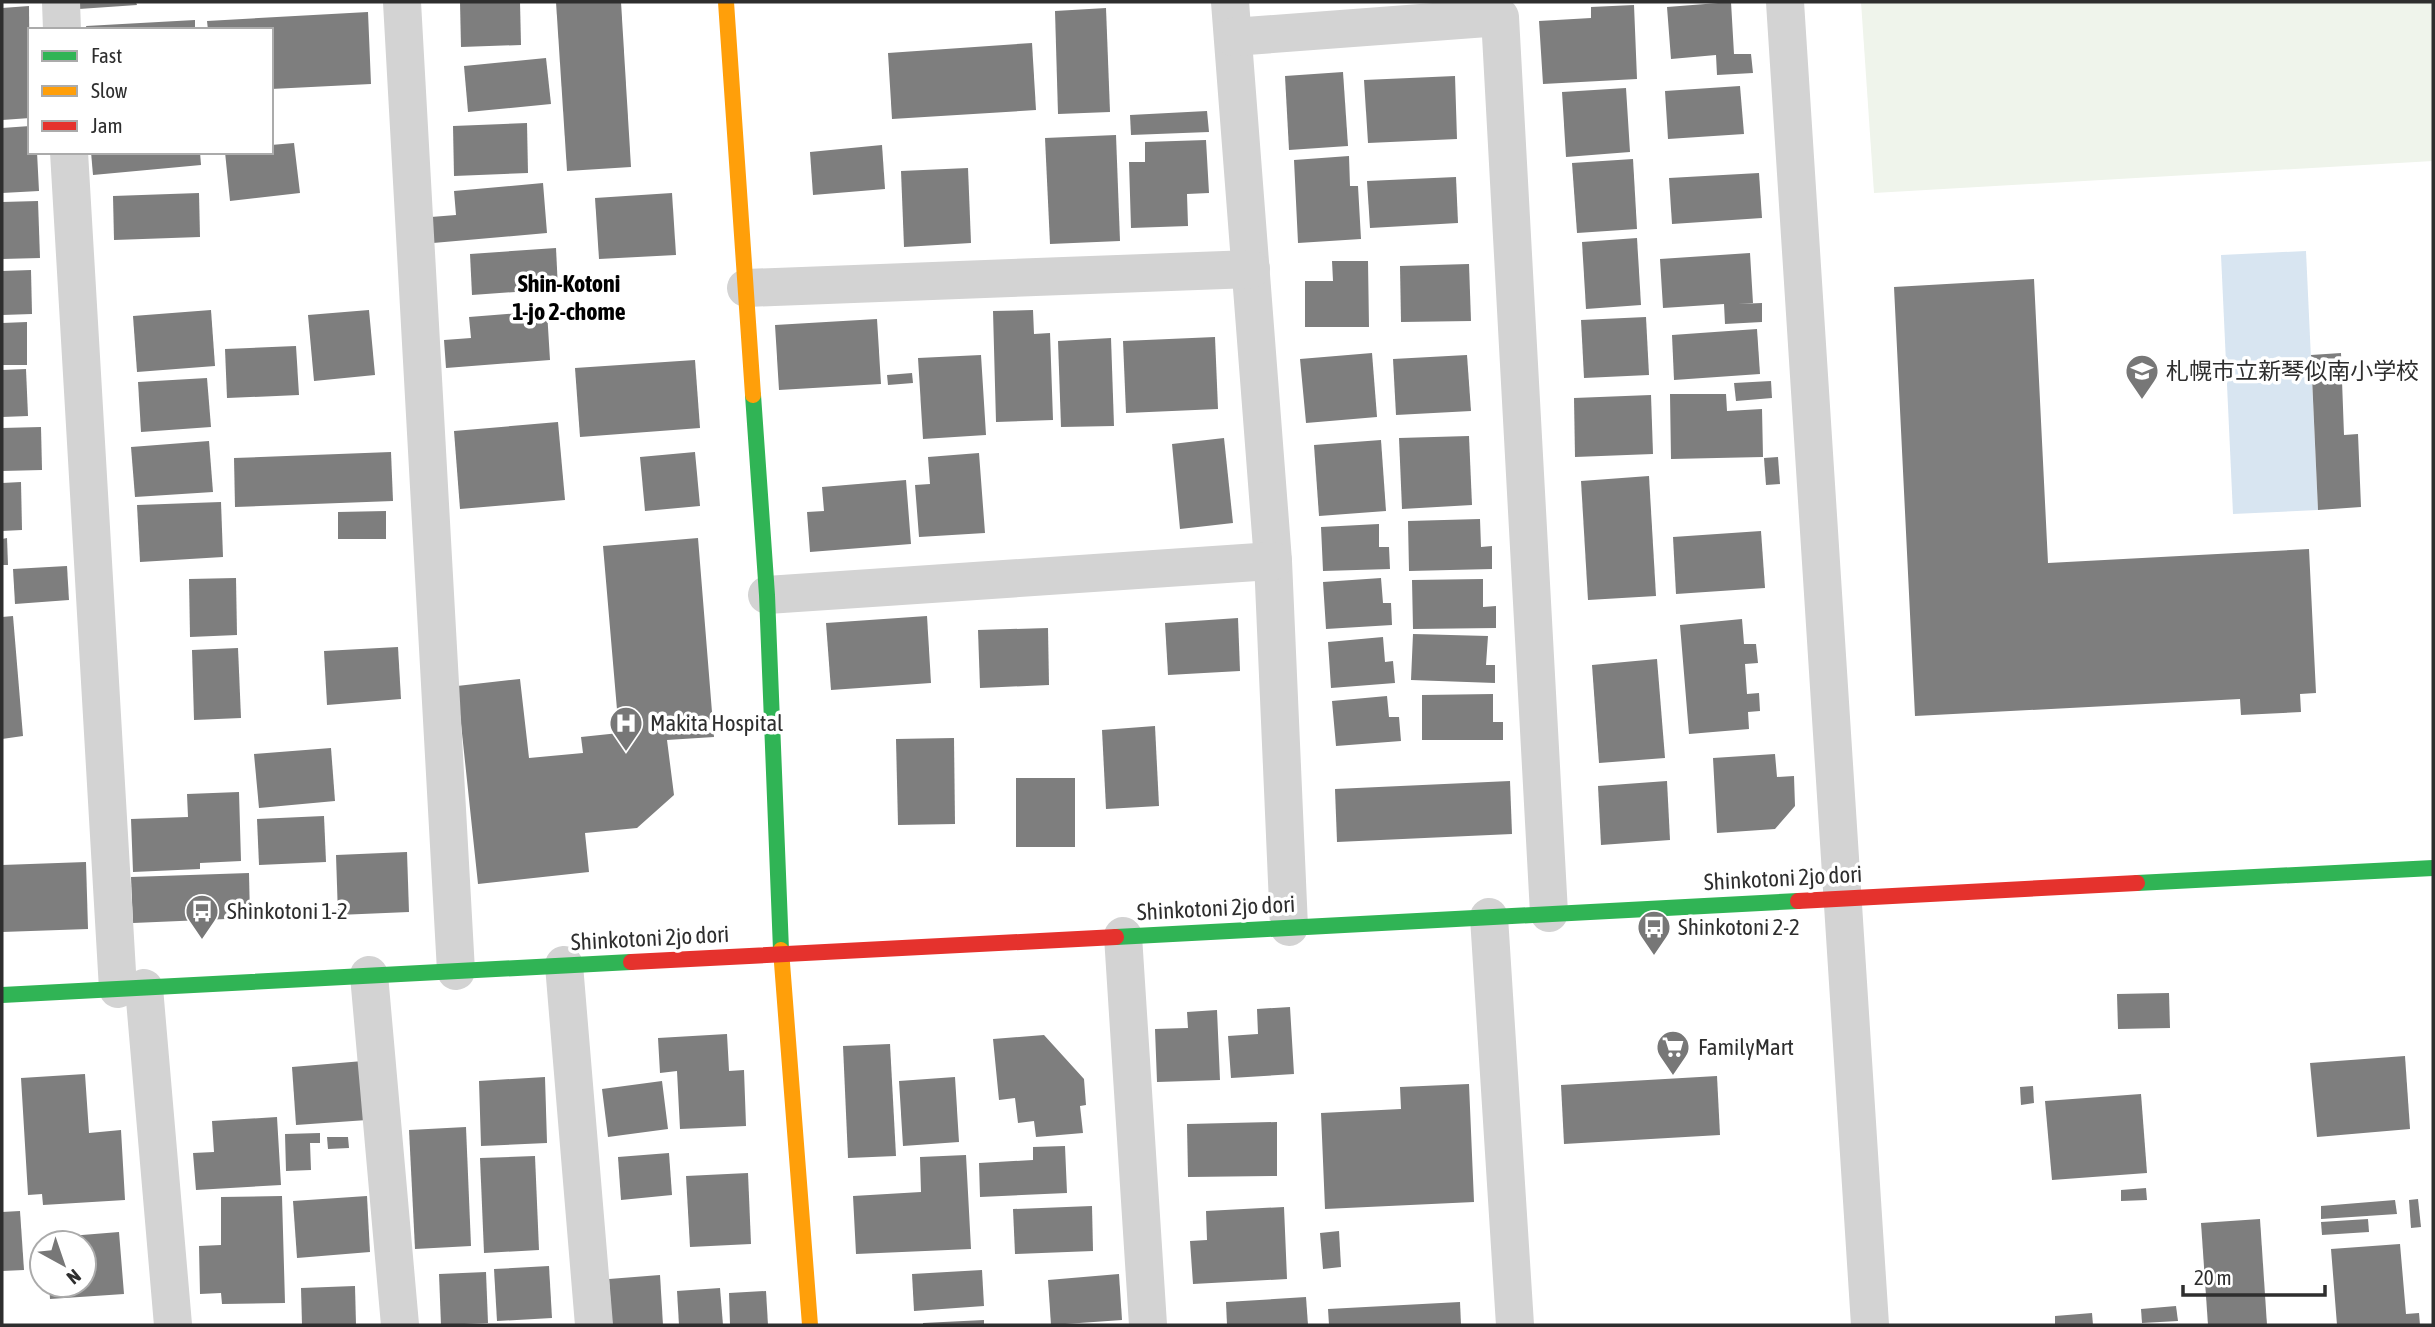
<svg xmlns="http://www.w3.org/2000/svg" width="2435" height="1327" font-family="'Asap Condensed','Noto Sans JP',sans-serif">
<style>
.green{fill:#eff4eb}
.water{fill:#d8e5f1}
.building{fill:#7e7e7e}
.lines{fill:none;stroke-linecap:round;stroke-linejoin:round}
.street{stroke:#d3d3d3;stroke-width:38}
.fast{stroke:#30b455;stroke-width:16}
.slow{stroke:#ff9f0a;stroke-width:16}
.jam{stroke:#e5322d;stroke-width:16}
.labels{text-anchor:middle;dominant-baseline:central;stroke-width:7;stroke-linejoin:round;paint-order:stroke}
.poi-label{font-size:23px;fill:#2e2e2e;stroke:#fff;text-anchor:start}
.street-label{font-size:23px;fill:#2e2e2e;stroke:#fff}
.neighbourhood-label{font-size:24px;font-weight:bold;fill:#000;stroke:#fff}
</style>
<rect width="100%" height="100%" fill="#fff"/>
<polygon class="green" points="1861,2 2433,2 2433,161 1874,193"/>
<polygon class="water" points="2306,251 2318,510 2233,514 2221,255"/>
<g class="building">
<polygon points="79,2 136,2 137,5 79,9"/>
<polygon points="460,2 520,2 521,45 461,47"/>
<polygon points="556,2 621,2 631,167 567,171"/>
<polygon points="1731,2 1734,54 1751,54 1753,73 1717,75 1716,55 1671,59 1667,7"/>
<polygon points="1634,5 1637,79 1543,84 1539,21 1591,18 1591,7"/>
<polygon points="29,6 30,118 2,120 2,8"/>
<polygon points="1106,8 1110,112 1058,114 1055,11"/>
<polygon points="368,12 371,84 271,89 271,30 208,30 207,21"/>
<polygon points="195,20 195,30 87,30 86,26"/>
<polygon points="1032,43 1036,110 892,119 888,53"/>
<polygon points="546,58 551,104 468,112 464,66"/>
<polygon points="1343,72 1348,146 1289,150 1285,76"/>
<polygon points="1455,76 1457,139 1368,143 1364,80"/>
<polygon points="1740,86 1744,134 1668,139 1665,91"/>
<polygon points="1626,88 1630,152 1566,157 1562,92"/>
<polygon points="1207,111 1209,132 1131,135 1130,115"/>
<polygon points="527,123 528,173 454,176 453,126"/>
<polygon points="30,126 30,152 37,152 39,191 2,193 2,128"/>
<polygon points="1116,135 1120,241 1050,244 1045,138"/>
<polygon points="1206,140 1209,193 1187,194 1188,226 1131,228 1129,162 1145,162 1145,142"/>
<polygon points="294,143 300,193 230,201 225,152 271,152 271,145"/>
<polygon points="882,145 885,189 813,195 810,152"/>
<polygon points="91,152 200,152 201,165 93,175"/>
<polygon points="1349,156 1350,186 1358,186 1361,239 1298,243 1294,160"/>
<polygon points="1633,159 1637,229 1577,233 1572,163"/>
<polygon points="968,168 971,243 904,247 901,171"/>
<polygon points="1759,173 1762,218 1672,224 1669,178"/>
<polygon points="1456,177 1458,223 1370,228 1367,181"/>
<polygon points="543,183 547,233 433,243 431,217 456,215 454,191"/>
<polygon points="199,193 200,237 114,240 113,196"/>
<polygon points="672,193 676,255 599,259 595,198"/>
<polygon points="38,201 40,258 2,259 2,202"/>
<polygon points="1637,238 1641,305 1586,309 1582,242"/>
<polygon points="556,248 558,289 472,295 470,254"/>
<polygon points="1750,253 1753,303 1738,304 1762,303 1762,322 1725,324 1724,304 1663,308 1660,259"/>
<polygon points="1332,261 1368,261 1369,327 1305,327 1305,281 1333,281"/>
<polygon points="1469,264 1471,321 1401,322 1400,266"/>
<polygon points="31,270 32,314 2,315 2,271"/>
<polygon points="2034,279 2048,563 2309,549 2316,693 2300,694 2301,712 2241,715 2240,699 1915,716 1894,287"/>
<polygon points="211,310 215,366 137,372 133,316"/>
<polygon points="369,310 375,375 314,381 308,315"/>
<polygon points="1033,310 1034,334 1050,333 1053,420 996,422 993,311"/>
<polygon points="547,311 550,360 446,368 444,340 471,338 469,317"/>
<polygon points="1646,317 1649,375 1584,378 1581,320"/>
<polygon points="877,319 881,384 779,390 775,325"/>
<polygon points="27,322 27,365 2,365 2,323"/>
<polygon points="1757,329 1760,374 1674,380 1672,335"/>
<polygon points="1215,337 1218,409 1126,413 1123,341"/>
<polygon points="1111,338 1114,426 1061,427 1058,341"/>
<polygon points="296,346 299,395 227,398 225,349"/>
<polygon points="1372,353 1377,417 1306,423 1300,359"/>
<polygon points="2341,353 2344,435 2358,434 2361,507 2318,510 2311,355"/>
<polygon points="981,355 986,435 923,439 918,358"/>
<polygon points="1467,355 1471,411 1396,415 1393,359"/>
<polygon points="695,360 700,428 580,437 575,368"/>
<polygon points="26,369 28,416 2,417 2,370"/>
<polygon points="912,373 913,383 888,385 887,375"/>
<polygon points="207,378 211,427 141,432 138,382"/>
<polygon points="1771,381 1772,398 1736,401 1734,383"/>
<polygon points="1670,394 1726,394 1727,411 1762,409 1763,457 1671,459"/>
<polygon points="1651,395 1653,454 1575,457 1574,398"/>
<polygon points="558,422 565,500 460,509 454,431"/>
<polygon points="41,427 42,470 2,471 2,428"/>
<polygon points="1469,436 1472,505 1402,509 1399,438"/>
<polygon points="1224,438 1233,523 1180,529 1172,444"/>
<polygon points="1381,440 1386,511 1319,516 1314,445"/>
<polygon points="209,441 213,492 135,497 131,447"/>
<polygon points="391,452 393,501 235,507 234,458"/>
<polygon points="695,452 700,506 645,511 640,457"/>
<polygon points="979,453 985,533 919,537 915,485 930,484 928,457"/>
<polygon points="1778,457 1780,484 1766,485 1764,458"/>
<polygon points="1649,476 1656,596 1588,600 1581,481"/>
<polygon points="906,480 911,544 810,552 807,512 824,511 822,487"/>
<polygon points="21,482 22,530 2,531 2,483"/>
<polygon points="221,502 223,557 140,562 137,505"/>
<polygon points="386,511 386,539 338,539 338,512"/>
<polygon points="1480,519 1481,547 1492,546 1492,569 1409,571 1408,521"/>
<polygon points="1379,524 1379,547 1389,547 1390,569 1323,571 1321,527"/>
<polygon points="1761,531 1765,588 1676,594 1673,537"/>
<polygon points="7,538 8,565 2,565 2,539"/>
<polygon points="698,538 714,737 667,740 674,795 637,828 585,833 589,872 478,884 457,686 520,679 529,758 583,753 581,737 619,733 603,546"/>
<polygon points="67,566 69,600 15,604 13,569"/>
<polygon points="236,578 237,635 190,637 189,579"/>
<polygon points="1381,578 1383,603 1391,603 1392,625 1326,629 1323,582"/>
<polygon points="1483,579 1483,607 1496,606 1496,628 1413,629 1412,580"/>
<polygon points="13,616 23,736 2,739 2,617"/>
<polygon points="927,616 931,683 831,690 826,623"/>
<polygon points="1238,618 1240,671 1168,675 1165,623"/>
<polygon points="1742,619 1744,644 1756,644 1758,663 1745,664 1747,694 1759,693 1760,711 1748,712 1749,729 1689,734 1680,625"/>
<polygon points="1048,628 1049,685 980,688 978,630"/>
<polygon points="1413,634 1488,636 1486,665 1495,665 1495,683 1411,680"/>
<polygon points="1383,637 1385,662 1393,661 1395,683 1331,688 1328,642"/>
<polygon points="398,647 401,699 327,705 324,651"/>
<polygon points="238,648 241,718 194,720 192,650"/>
<polygon points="1657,659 1665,758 1599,763 1592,665"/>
<polygon points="1493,694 1493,722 1503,722 1503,740 1422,740 1422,695"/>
<polygon points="1387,696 1389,717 1399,717 1401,741 1336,746 1332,701"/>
<polygon points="1155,726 1159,806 1106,809 1102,730"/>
<polygon points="954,738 955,824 898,825 896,739"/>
<polygon points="331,748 335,801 259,808 254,754"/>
<polygon points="1775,754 1777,777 1794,776 1795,806 1775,829 1717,833 1713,758"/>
<rect x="1016" y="778" width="59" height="69"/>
<polygon points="1510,781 1512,834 1337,842 1335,789"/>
<polygon points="1667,781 1670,840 1601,845 1598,786"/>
<polygon points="239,792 241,861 200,863 200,869 133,872 131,819 188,817 187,794"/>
<polygon points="324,816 326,862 259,865 257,819"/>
<polygon points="407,852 409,912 338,915 336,855"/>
<polygon points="86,862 88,929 2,932 2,865"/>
<polygon points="249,873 250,918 133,923 131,877"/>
<polygon points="2169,993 2170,1028 2118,1029 2117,994"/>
<polygon points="1290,1007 1294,1074 1231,1078 1228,1036 1258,1034 1257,1009"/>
<polygon points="1217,1010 1220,1080 1157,1082 1155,1029 1188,1028 1187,1012"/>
<polygon points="727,1034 729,1071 744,1070 746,1126 680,1129 677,1071 660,1073 658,1038"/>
<polygon points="1044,1035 1084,1079 1086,1105 1080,1106 1083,1133 1036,1137 1034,1121 1018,1123 1015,1098 999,1100 993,1039"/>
<polygon points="890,1044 896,1156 848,1158 843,1046"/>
<polygon points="2405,1056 2410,1129 2317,1137 2310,1063"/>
<polygon points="363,1061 367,1120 296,1125 292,1067"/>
<polygon points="85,1074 89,1133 121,1130 125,1200 43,1205 42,1194 28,1195 21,1078"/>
<polygon points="1717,1076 1720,1135 1564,1144 1561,1085"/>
<polygon points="545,1077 547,1143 481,1146 479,1081"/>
<polygon points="955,1077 959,1142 903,1146 899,1081"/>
<polygon points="662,1081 668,1129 608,1137 602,1089"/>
<polygon points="1469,1084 1474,1202 1325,1209 1321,1113 1401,1109 1400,1087"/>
<polygon points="2033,1086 2034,1103 2021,1105 2020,1087"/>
<polygon points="2141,1094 2147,1173 2052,1180 2045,1101"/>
<polygon points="277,1117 281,1185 196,1190 193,1153 214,1152 212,1121"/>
<polygon points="1277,1122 1277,1176 1188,1177 1187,1124"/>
<polygon points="466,1127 471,1246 415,1249 409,1130"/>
<polygon points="320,1133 320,1143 310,1143 311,1170 286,1171 285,1134"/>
<polygon points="327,1137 348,1137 349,1148 328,1149"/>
<polygon points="1065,1146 1067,1193 980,1197 979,1163 1033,1160 1033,1147"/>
<polygon points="669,1153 672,1195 621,1200 618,1157"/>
<polygon points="966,1155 971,1249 856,1254 853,1196 921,1192 920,1157"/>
<polygon points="535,1156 539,1250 484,1253 480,1158"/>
<polygon points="748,1173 751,1244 690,1247 686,1176"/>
<polygon points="2146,1188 2147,1200 2121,1201 2121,1190"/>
<polygon points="282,1196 285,1303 222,1304 221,1293 200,1294 199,1246 221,1245 221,1197"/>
<polygon points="367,1196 370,1252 297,1258 293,1201"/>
<polygon points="2418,1199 2421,1227 2411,1228 2409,1200"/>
<polygon points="2395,1200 2397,1214 2321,1219 2321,1206"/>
<polygon points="1092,1206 1093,1251 1015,1254 1013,1209"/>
<polygon points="1284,1207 1287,1279 1193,1284 1190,1241 1207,1240 1206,1211"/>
<polygon points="20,1211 24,1270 2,1271 2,1212"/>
<polygon points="2260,1219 2267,1325 2208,1325 2201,1223"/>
<polygon points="2368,1219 2369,1232 2322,1235 2321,1222"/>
<polygon points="1339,1231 1341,1267 1323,1269 1320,1233"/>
<polygon points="119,1232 124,1294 50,1299 49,1285 84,1285 84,1243 45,1243 45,1238"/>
<polygon points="2400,1244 2406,1314 2419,1313 2420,1325 2337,1325 2331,1249"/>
<polygon points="549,1266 552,1318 497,1321 494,1269"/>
<polygon points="982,1270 984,1306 914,1311 912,1274"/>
<polygon points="486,1272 488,1323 441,1325 439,1274"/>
<polygon points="1119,1274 1122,1320 1051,1325 1048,1280"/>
<polygon points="660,1275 663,1325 612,1325 609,1279"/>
<polygon points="355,1286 356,1325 302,1325 301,1288"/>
<polygon points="720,1288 723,1325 679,1325 677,1291"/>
<polygon points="766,1291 768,1325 730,1325 729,1293"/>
<polygon points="1306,1297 1308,1325 1227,1325 1226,1302"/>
<polygon points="1460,1302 1461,1325 1329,1325 1328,1309"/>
<polygon points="2176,1306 2178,1321 2142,1323 2141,1309"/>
<polygon points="2092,1313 2093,1325 2055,1325 2055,1316"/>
<polygon points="984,1320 984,1325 923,1325 923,1323"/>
</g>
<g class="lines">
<g class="street">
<polyline points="61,2 62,30"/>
<polyline points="402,2 456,971"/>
<polyline points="1230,2 1273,561 1289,927"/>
<polyline points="1785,2 1870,1325"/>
<polyline points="1233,37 1500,17 1549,913"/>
<polyline points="69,152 118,989"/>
<polyline points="746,288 1251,269"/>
<polyline points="767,595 1273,561"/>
<polyline points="1489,917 1515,1325"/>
<polyline points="1123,936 1148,1325"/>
<polyline points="564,965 594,1325"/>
<polyline points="369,975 400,1325"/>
<polyline points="144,988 173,1325"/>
</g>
<g class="fast">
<polyline points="753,395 767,595 781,950"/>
<polyline points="2137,883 2433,868"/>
<polyline points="1116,937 1798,901"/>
<polyline points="2,995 631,962"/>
</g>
<g class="slow">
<polyline points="726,2 753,395"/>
<polyline points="781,950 810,1325"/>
</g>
<g class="jam">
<polyline points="1798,901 2137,883"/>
<polyline points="631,962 1116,937"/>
</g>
</g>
<defs>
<symbol id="school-pin" viewBox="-11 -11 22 30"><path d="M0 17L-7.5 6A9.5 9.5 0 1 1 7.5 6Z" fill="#777" stroke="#fff"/><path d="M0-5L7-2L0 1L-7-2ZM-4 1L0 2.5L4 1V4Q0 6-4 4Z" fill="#fff"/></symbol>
<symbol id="hospital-pin" viewBox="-11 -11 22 30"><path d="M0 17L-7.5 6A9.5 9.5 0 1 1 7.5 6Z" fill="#777" stroke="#fff"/><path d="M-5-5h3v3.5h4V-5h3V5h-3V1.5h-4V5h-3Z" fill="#fff"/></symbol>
<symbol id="bus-pin" viewBox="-11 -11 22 30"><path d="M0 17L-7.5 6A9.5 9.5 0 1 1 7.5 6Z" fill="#777" stroke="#fff"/><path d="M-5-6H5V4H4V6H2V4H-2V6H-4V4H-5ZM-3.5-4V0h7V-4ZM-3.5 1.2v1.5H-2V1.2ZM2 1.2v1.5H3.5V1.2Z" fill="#fff"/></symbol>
<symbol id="supermarket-pin" viewBox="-11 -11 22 30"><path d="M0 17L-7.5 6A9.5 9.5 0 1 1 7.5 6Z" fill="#777" stroke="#fff"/><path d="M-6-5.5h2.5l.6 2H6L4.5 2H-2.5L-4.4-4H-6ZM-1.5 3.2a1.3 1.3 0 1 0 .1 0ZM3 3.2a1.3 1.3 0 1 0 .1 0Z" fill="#fff"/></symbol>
</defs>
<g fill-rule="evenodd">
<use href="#school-pin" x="2123" y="352" width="38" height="52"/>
<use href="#hospital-pin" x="607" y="704" width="38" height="52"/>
<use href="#bus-pin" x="183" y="892" width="38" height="52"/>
<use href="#bus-pin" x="1635" y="908" width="38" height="52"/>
<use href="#supermarket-pin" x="1654" y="1028" width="38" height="52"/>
</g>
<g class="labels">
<g class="poi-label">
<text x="2166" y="371">札幌市立新琴似南小学校</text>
<text x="650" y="723">Makita Hospital</text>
<text x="227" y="911">Shinkotoni 1-2</text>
<text x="1678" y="927">Shinkotoni 2-2</text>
<text x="1698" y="1047">FamilyMart</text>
</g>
<g class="street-label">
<text transform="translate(1783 878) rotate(-3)">Shinkotoni 2jo dori</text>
<text transform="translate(1216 908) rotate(-3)">Shinkotoni 2jo dori</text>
<text transform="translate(650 938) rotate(-3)">Shinkotoni 2jo dori</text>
</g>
<g class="neighbourhood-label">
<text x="569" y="283">Shin-Kotoni<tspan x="569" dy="28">1-jo 2-chome</tspan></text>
</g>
</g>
<rect width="2435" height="1327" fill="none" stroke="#2e2e2e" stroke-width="7"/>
<rect x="28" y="28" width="245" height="126" fill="#ffffff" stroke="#ababab" stroke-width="2"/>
<rect x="42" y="51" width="35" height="10" fill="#30b455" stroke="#ababab" stroke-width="2"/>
<text x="91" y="63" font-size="21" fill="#2e2e2e">Fast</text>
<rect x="42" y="86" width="35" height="10" fill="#ff9f0a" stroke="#ababab" stroke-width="2"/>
<text x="91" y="98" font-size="21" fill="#2e2e2e">Slow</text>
<rect x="42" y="121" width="35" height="10" fill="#e5322d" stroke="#ababab" stroke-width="2"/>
<text x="91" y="133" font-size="21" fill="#2e2e2e">Jam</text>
<g transform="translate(63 1264) rotate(140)"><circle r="33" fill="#ffffff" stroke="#ababab" stroke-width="2"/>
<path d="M0-5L12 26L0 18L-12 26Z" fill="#777777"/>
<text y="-10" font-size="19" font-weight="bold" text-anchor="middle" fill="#2e2e2e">N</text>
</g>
<path d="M2183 1285v10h142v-10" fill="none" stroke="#2e2e2e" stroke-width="3.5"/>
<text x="2194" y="1285" font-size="21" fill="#2e2e2e" stroke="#ffffff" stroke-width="5" paint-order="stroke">20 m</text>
</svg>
